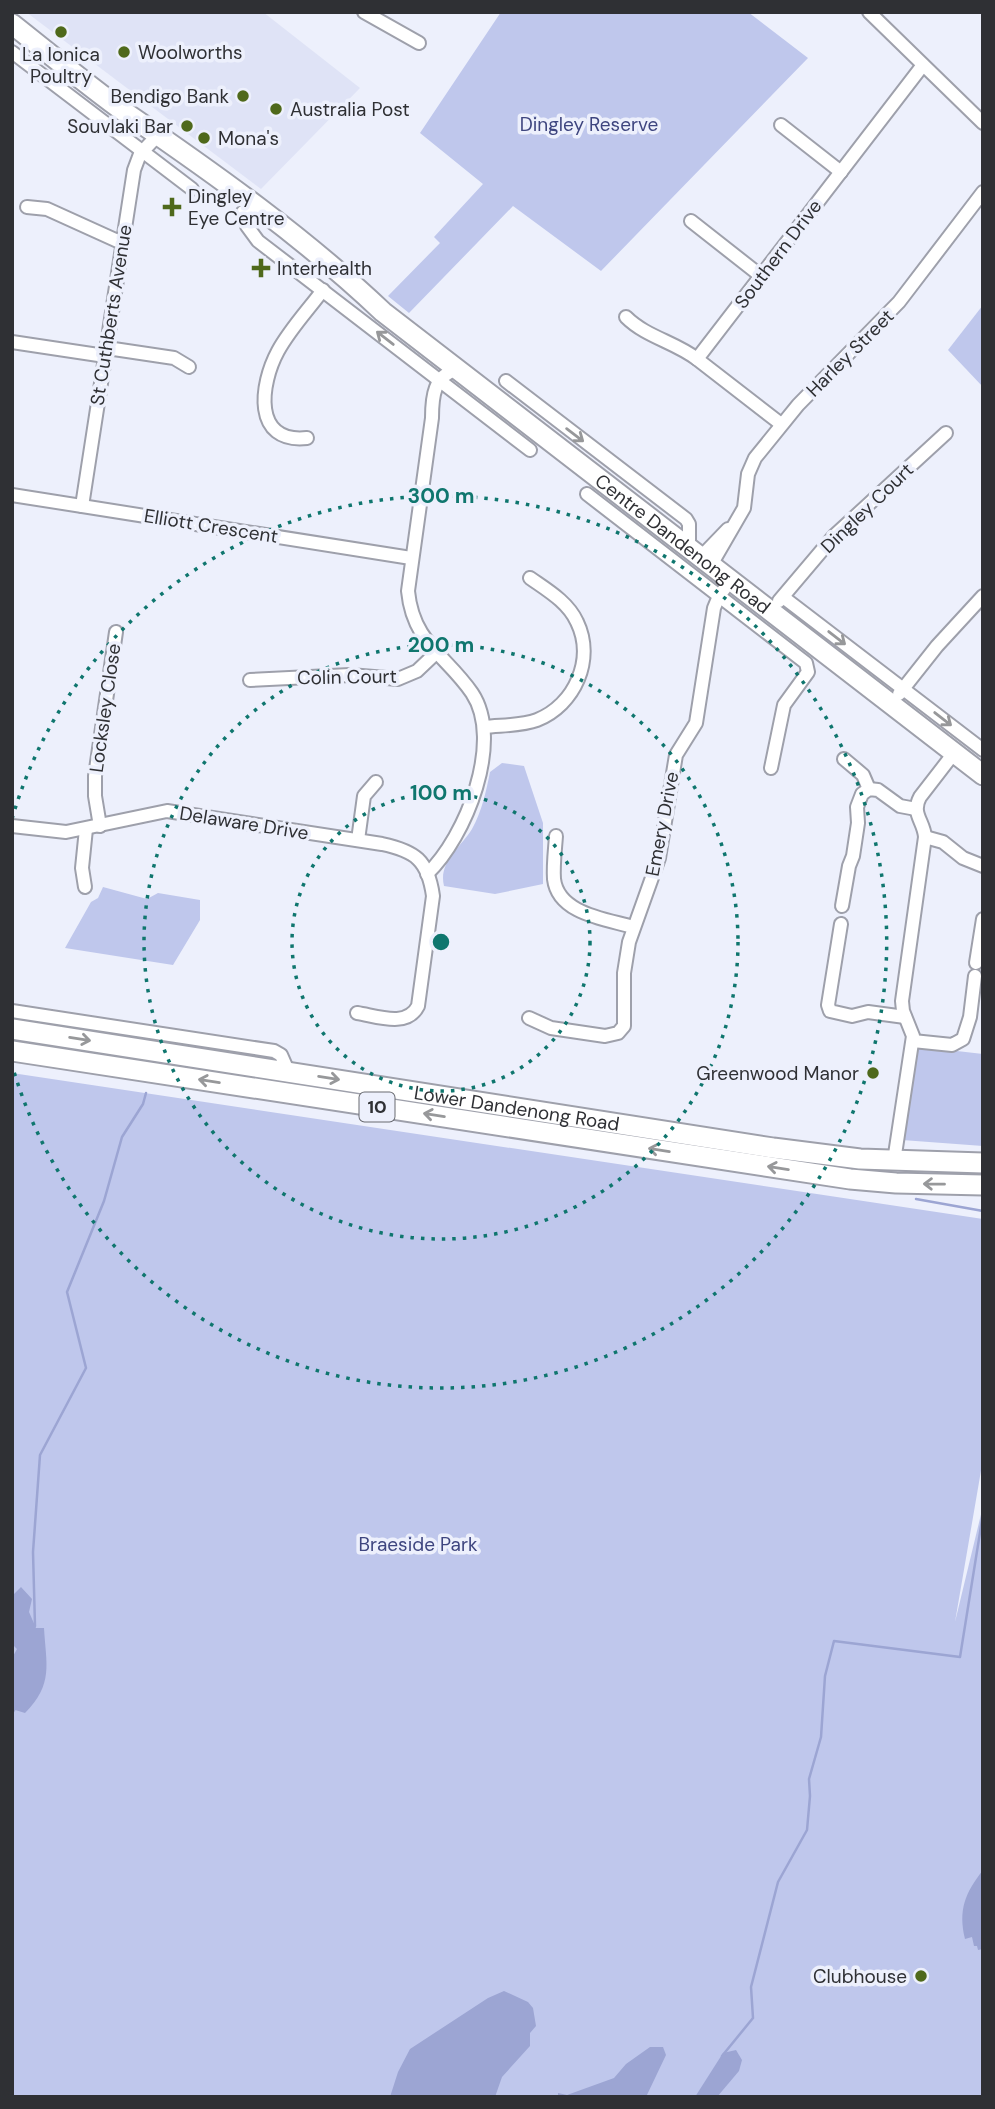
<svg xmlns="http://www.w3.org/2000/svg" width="995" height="2109" font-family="'DM Sans',sans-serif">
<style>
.built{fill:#dfe3f6}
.green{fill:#bfc7ec}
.water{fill:#9ca5d3}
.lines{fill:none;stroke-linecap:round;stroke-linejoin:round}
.stream{stroke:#9ca5d3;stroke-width:2.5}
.minor-casing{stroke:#9ea0ab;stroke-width:16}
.primary-casing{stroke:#9ea0ab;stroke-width:23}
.trunk-casing{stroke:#9ea0ab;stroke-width:23}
.minor{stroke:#fff;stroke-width:12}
.primary{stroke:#fff;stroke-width:19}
.trunk{stroke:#fff;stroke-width:19}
.oneway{stroke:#97989a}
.ring{fill:none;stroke:#0f766e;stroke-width:3.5;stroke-dasharray:3.5 7}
.poi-dot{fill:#4f691b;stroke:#edf0fc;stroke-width:2.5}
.labels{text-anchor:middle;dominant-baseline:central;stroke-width:7;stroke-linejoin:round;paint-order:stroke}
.shield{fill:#edf0fc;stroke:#686a70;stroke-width:2}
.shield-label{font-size:18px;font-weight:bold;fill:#2f3034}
.poi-label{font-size:19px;fill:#2f3034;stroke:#edf0fc;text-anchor:start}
.park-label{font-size:19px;fill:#3e457f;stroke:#edf0fc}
.street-label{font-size:19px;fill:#2f3034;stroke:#edf0fc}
.centre{fill:#0f766e;stroke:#edf0fc;stroke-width:3.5}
.ring-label{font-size:21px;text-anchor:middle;font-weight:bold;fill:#0f766e;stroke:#edf0fc;stroke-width:7;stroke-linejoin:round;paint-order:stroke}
</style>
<rect width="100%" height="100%" fill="#edf0fc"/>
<polygon class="built" points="26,12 263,12 360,88 261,189"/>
<g class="green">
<polygon points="501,12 748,12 808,58 601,271 513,206 409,313 388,296 440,243 434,237 483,184 420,133"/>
<polygon points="983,305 983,387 948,350"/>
<path d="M502,763L524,766L543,823V884L495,894L444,886C438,862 461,847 472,829C482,811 486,792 490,772Z"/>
<polygon points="103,887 147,899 158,893 200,900 200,920 173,965 65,948 91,902 98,898"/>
<polygon points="922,1047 983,1054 983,1146 902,1140 916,1051"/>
<polygon points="12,1073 983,1219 983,1459 955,1622 983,1506 983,2097 12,2097"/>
</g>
<g class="water">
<path d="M21,1587L32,1599L29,1612L36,1628H44C46,1664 54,1684 25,1713L12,1709V1658L17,1649L12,1644V1606L14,1604L12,1596Z"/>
<path d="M983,1870V1949L978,1950L977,1946H974L972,1937L965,1939C958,1910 965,1893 983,1870Z"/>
<polygon points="504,1991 528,2002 533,2008 536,2026 530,2033 530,2046 502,2077 495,2097 390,2097 398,2072 410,2049 488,1998"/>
<polygon points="650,2047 663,2047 666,2055 646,2097 558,2097 558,2093 567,2095 614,2078 626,2064"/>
<polygon points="736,2050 742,2060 739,2071 717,2097 695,2097 723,2053"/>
</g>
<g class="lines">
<g class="stream">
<polyline points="916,1199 983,1211"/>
<polyline points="35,1626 33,1552 40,1455 86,1368 67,1292 104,1201 122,1137 143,1104 146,1093"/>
<polyline points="12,1713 16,1707"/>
<polyline points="722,2056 753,2018 751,1987 778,1882 807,1830 810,1796 809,1779 821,1737 825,1676 834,1641 960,1657 983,1514"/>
</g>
<defs>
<g id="minor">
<polyline points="364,12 419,43"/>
<polyline points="869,12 983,123"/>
<polyline points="12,52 192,189"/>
<polyline points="781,125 841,172"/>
<polyline points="27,207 47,209 122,243"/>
<polyline points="243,212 247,226 258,241 530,450"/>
<polyline points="691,221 761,276"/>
<path d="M626,317C646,337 675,342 697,359"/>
<polyline points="12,342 105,356"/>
<polyline points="107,348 174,358 189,367"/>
<polyline points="506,381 686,519 689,524 689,548"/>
<polyline points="781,424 697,359 923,65"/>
<path d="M307,438C252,444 260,384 278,351C290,329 308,310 323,290"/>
<polyline points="587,494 806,663 808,672 784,705 771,768"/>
<polyline points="12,495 411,558"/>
<polyline points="82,506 134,170 140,154 159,134"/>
<polyline points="701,557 728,529"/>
<polyline points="711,565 744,508 748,474 755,458 798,405 899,302 983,192"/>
<polyline points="783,597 983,750"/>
<polyline points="779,601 834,536 946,433"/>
<polyline points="250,680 350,675 398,679 417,671 436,653"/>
<polyline points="899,694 937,646 983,596"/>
<path d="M484,727C501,725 521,726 537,720C575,705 595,659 577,622C568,602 547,590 530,578"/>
<polyline points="844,759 863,775 869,789"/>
<path d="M12,826L66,832L167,811L382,844C415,851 428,860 433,896L418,1006C407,1028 377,1016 357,1013"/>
<polyline points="100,826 95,796 95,776 116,632"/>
<path d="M556,836C555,850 553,865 554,879C558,914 606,919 633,927"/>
<polyline points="925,837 943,842 963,858 983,866"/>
<polyline points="358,840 364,796 376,782"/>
<path d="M427,874C466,837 504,741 472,693C446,655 413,643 408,591L432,418C432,396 434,376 457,369"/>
<polyline points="85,887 82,868 86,829"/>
<polyline points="842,906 849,866 853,856 858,823 857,807 862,794 869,789 878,790 900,806 916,809"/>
<polyline points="841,924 828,1005 830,1011 852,1016 868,1012 905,1017"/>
<polyline points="976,963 983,919"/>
<polyline points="12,1011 274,1051 281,1055 288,1071"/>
<polyline points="529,1018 551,1028 605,1036 618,1033 624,1026 624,973 629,942 659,858 676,755 696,723 714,608 719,596 731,580"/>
<polyline points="913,1041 952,1045 963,1039 970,1017 975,976"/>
<path d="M894,1161L913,1036L903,1011L902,1001L925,837C924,821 911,814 920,797L954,753"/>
</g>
<g id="primary">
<path id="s1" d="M12,24C50,54 87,85 126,113C215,174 305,238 383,312L983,775"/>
</g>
<g id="trunk">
<path id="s2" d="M12,1029L773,1148L860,1159L983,1163"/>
<polyline points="12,1051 850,1179 896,1183 983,1185"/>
</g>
</defs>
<use href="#minor" class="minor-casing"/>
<use href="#primary" class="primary-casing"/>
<use href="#trunk" class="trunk-casing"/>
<use href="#minor" class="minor"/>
<use href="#primary" class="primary"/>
<use href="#trunk" class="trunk"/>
</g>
<defs><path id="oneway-shaft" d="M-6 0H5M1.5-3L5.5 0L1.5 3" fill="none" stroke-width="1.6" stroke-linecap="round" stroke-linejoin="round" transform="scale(1.75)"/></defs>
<g class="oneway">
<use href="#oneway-shaft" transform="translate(385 338) rotate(-142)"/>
<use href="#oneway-shaft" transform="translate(575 435) rotate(37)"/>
<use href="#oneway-shaft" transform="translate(837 638) rotate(38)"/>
<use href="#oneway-shaft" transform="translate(943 719) rotate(38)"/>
<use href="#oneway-shaft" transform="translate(80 1039) rotate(9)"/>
<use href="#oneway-shaft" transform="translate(329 1078) rotate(9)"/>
<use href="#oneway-shaft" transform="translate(209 1081) rotate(-171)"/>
<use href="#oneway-shaft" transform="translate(434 1115) rotate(-171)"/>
<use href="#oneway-shaft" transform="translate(659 1150) rotate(-171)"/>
<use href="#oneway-shaft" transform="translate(778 1168) rotate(-171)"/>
<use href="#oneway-shaft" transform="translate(934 1184) rotate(-179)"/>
</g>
<g class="ring">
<circle cx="441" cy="942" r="149"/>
<circle cx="441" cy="942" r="297"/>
<path d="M12 819A446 446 0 1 1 12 1065"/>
</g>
<g class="poi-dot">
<circle cx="61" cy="32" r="7"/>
<circle cx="124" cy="52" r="7"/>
<circle cx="243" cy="96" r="7"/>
<circle cx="276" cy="109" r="7"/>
<circle cx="187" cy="126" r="7"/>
<circle cx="204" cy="138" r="7"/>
<path d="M168.5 196.5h7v7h7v7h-7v7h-7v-7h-7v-7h7z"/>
<path d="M257.5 257.5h7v7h7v7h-7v7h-7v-7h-7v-7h7z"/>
<circle cx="873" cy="1073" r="7"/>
<circle cx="921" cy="1976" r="7"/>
</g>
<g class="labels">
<rect class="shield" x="359.5" y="1092.5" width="35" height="29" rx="5"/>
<g class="shield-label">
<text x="377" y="1107">10</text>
</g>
<g class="poi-label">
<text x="138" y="52">Woolworths</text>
<text x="61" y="54" text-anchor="middle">La Ionica<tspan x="61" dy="22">Poultry</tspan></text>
<text x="229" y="96" text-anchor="end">Bendigo Bank</text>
<text x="290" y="109">Australia Post</text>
<text x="173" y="126" text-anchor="end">Souvlaki Bar</text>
<text x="218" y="138">Mona's</text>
<text x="188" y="196">Dingley<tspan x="188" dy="22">Eye Centre</tspan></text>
<text x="277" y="268">Interhealth</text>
<text x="859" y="1073" text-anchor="end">Greenwood Manor</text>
<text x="907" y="1976" text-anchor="end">Clubhouse</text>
</g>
<g class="park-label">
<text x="589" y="124">Dingley Reserve</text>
<text x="418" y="1544">Braeside Park</text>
</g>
<g class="street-label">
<text transform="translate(778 254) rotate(-53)">Southern Drive</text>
<text transform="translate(111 315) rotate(-81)">St Cuthberts Avenue</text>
<text transform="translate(850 353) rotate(-45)">Harley Street</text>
<text transform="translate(867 508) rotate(-44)">Dingley Court</text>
<text transform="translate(211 526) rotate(9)">Elliott Crescent</text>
<text stroke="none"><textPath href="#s1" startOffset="849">Centre Dandenong Road</textPath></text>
<text transform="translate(347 677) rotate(-1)">Colin Court</text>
<text transform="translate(105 708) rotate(-82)">Locksley Close</text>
<text transform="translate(244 823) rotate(9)">Delaware Drive</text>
<text transform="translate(662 824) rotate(-79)">Emery Drive</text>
<text stroke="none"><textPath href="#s2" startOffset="511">Lower Dandenong Road</textPath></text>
</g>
</g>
<circle cx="441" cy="942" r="10" class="centre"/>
<g class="ring-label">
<text x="441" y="503">300 m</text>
<text x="441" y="652">200 m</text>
<text x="441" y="800">100 m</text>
</g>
<rect width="995" height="2109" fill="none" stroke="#2f3034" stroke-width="28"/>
</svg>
